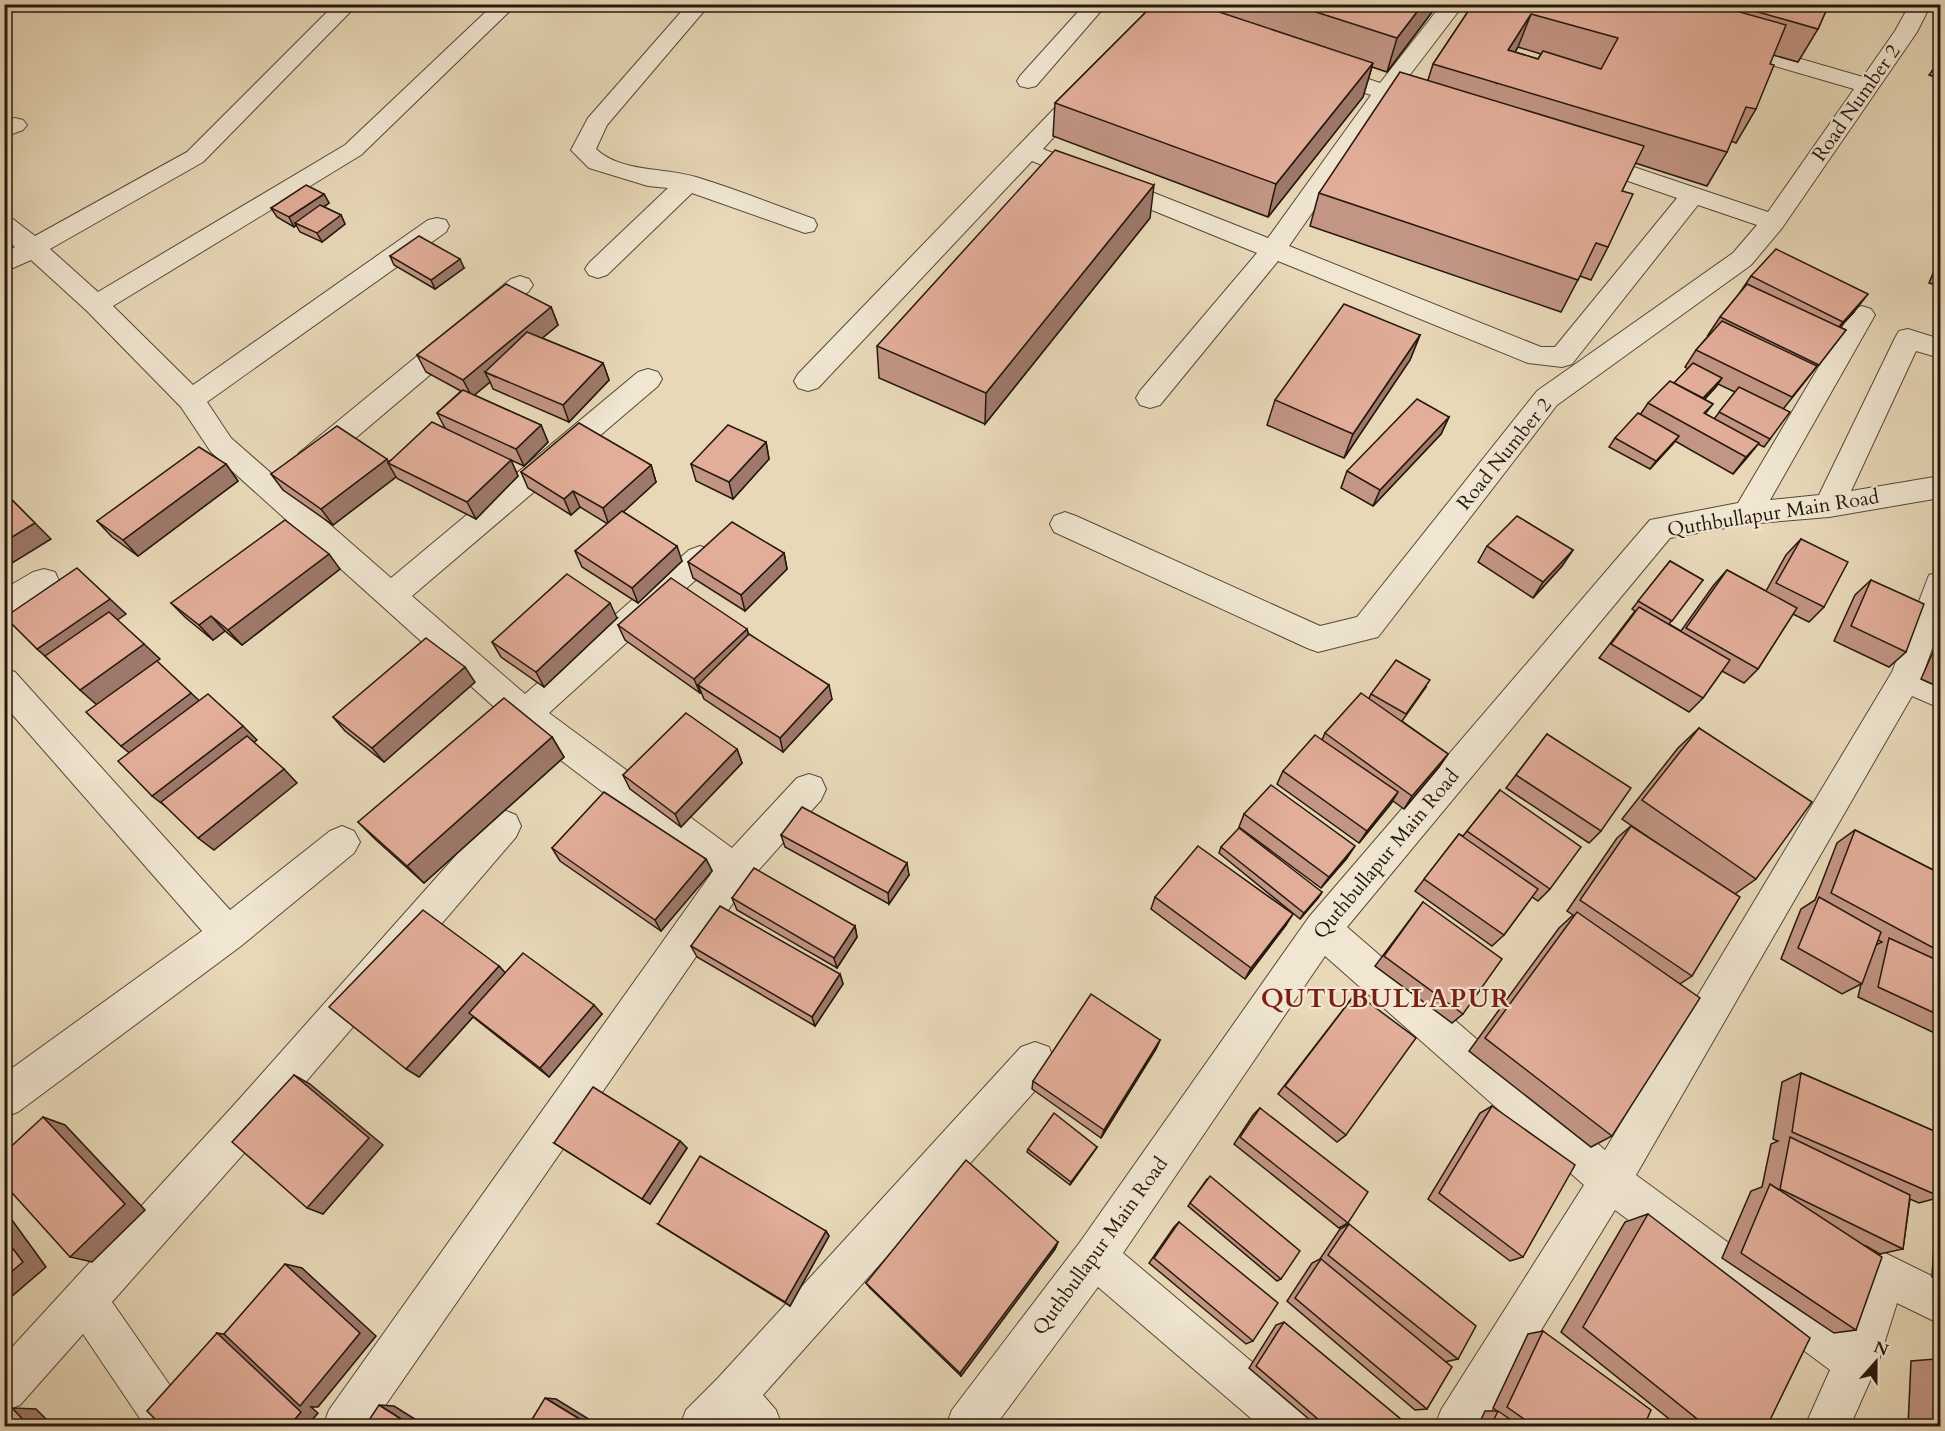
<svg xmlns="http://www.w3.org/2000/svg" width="1945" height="1431" font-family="Cardo,serif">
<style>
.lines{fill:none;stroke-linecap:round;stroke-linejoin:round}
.minor-casing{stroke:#564838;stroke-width:2}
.minor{fill:#f0e6d1;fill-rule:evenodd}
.wall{fill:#c29584;stroke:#26180e;stroke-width:1.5;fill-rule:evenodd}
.shaded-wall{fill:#9e796b;stroke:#26180e;stroke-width:1.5}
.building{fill:#e2ad99;stroke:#26180e;stroke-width:1.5;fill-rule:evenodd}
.labels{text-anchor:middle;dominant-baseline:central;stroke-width:4.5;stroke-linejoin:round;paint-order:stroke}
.street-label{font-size:20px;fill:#26180e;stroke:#f0e6d1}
.district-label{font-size:26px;font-weight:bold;letter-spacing:1.5px;fill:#7a1f14;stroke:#f0e6d1}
</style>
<rect width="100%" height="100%" fill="#e8d8b8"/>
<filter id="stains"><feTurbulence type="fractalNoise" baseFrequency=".00333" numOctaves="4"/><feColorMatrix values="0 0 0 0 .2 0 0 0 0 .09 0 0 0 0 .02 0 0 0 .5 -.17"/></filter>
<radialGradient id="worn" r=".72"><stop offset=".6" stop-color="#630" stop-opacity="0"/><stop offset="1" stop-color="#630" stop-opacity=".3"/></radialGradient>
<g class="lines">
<defs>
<g id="minor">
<polygon points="335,4 358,4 203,162 50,249 98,292 345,145 494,4 517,4 361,155 113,306 193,385 428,220 437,218 446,220 449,226 446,232 207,402 231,438 391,578 638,372 648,369 658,372 662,379 658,386 412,596 525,694 689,550 700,546 711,550 715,558 711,566 549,713 732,848 797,778 809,774 821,778 826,789 821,800 747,883 371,1426 323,1426 329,1410 711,874 513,724 211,452 181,407 87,311 31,260 4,272 4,253 15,247 4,238 4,217 13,219 35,236 187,152"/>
<path d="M688,4H710L607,125L596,149C622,173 663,167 696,177C736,189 775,205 814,219L817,225L814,231L805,233L692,193L607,275L598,278L589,275L585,269L589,263L668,188L648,186L589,168L571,150L588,118Z"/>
<polygon points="1085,4 1107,4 1036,86 1028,88 1020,86 1017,81 1020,76"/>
<polygon points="1442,4 1464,4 1399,89 1412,93 1415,98 1412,103 1404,105 1390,101 1289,246 1541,347 1555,347 1677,198 1579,164 1575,159 1579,154 1587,152 1595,154 1768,212 1854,89 1720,50 1717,45 1720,40 1728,38 1736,40 1863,77 1895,31 1910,4 1931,4 1917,32 1782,228 1751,265 1557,405 1378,637 1318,652 1307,648 1054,532 1050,524 1054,516 1065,512 1076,516 1320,626 1357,617 1537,391 1733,253 1757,225 1698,205 1572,364 1562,367 1528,363 1278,261 1160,405 1150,408 1140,405 1136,398 1140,391 1257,253 1032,161 818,388 808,391 798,388 794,381 798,374 1077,85 1085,83 1093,85 1096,90 1043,149 1268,238 1371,95 1315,76 1312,71 1315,66 1323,64 1331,66 1380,83"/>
<polygon points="15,118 23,120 27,125 23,130 4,137 4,121"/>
<polygon points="520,276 529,279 533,285 529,291 319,469 309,472 299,469 295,461 299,453 511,279"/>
<polygon points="1862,306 1871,309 1875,315 1770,500 1819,495 1895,338 1899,331 1908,329 1940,339 1940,358 1916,351 1851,491 1940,476 1940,498 1829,517 1747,524 1670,538 1347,927 1605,1150 1892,672 1929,575 1940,572 1940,626 1924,671 1940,679 1940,708 1912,696 1636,1175 1846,1329 1870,1259 1885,1253 1940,1280 1940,1324 1897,1303 1878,1363 1850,1426 1805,1426 1830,1370 1615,1210 1482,1426 1435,1426 1441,1410 1584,1185 1325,956 1123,1253 1309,1410 1315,1426 1260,1426 1098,1287 995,1426 946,1426 952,1410 1080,1242 1309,917 1650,520 1738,503 1853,309"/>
<path d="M44,569L55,572L59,581C51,598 22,611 4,617V589L33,572Z"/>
<polygon points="4,668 15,672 230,910 330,831 342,826 354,831 360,842 354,853 241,946 18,1112 4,1117 4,1074 202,931 4,705"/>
<polygon points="504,810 516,815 521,826 516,837 261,1134 112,1302 187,1410 193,1426 145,1426 83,1334 20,1405 4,1411 4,1356 233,1106 492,815"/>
<polygon points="1035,1042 1049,1047 1054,1061 1049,1075 763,1395 776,1410 782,1426 680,1426 686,1410 718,1378 1021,1047"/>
</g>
</defs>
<use href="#minor" class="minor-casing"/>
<use href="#minor" class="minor"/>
</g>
<g class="wall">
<polygon points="1154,4 1438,4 1387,72 1372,67 1363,97 1268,217 1053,136 1055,103"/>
<path d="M1473,4H1829L1818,29L1798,62L1773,55L1770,64L1756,109L1736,143L1731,141L1727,152L1707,186L1635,163L1622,191L1608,247L1591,280L1580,276L1561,312L1310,226L1319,193L1428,80L1433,64ZM1518,47L1541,54L1538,59L1515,52Z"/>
<polygon points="1941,58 1941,79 1929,75"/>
<polygon points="324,194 329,203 324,207 341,215 345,224 322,242 300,232 296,225 294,227 277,217 271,208"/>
<polygon points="1150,218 985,424 879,378 877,346"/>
<polygon points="1941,254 1941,287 1929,283"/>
<polygon points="390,256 464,268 435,289 394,265"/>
<path d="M1751,276L1854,312L1840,327L1846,330L1784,408L1770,439L1764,447L1758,444L1733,474L1675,441L1650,469L1609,447L1615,438L1640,415L1648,403L1674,383L1688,369L1685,367L1696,350L1709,335H1708L1720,317L1739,294ZM1718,384L1735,392L1714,419L1705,414L1713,404L1704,399Z"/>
<polygon points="551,307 558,325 542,338 603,363 609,380 569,422 493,389 490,382 474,395 541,425 548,442 524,466 511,460 518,476 476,519 398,479 396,477 333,525 283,490 271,474 387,459 388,462 445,428 437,413 461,391 426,372 417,355"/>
<polygon points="1420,335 1410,360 1344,458 1267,425 1275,400"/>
<polygon points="1449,417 1441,434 1373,506 1341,488 1347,471"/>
<polygon points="766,442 769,459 733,499 696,481 691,464"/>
<polygon points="226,464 238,481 138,556 112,537 97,521"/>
<polygon points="651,465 656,482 623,512 682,561 638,603 582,567 575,551 608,524 580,507 571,515 528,488 521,472"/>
<polygon points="1801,539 1824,607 1809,622 1793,614 1758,669 1744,683 1722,671 1703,698 1689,712 1599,658 1635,611 1632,609 1670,561 1703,580 1669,624 1681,631 1713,586 1727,570 1766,591 1786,555"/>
<polygon points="1487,546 1573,550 1562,566 1533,598 1478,562"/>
<polygon points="784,553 787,569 745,611 693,578 688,562"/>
<polygon points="340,569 242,645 225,631 213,640 186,618 171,603"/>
<polygon points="1871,580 1906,652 1889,667 1834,641 1855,595"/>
<polygon points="617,618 544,687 501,657 492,642"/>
<polygon points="618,625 747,629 748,634 832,699 783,752 704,699 701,692 700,693 625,640"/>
<polygon points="1941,634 1941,688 1921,679"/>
<polygon points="475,682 384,762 345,731 333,717"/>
<polygon points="1426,687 1402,721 1448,754 1439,767 1404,809 1393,801 1359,843 1277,784 1283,771 1322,740 1325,733 1369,698 1371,694"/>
<polygon points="1699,728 1756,879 1735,894 1692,976 1680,984 1612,1136 1591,1147 1469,1051 1559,928 1573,915 1567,911 1617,838 1631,826 1661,846 1622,819 1678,748"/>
<polygon points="1547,734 1601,831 1589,843 1506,788"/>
<polygon points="552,737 564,757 424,883 376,840 358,822"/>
<polygon points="737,749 742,763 681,827 630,789 623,775"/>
<polygon points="1500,790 1550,889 1538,901 1532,897 1504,935 1492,946 1415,891 1459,834 1463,836"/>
<polygon points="1244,814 1347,858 1321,888 1239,827"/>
<path d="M1855,830L1941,874V1036L1858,997L1861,984L1842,994L1781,959L1801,909L1815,900L1837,843ZM1878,940L1882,942L1876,945Z"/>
<polygon points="781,835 909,875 889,904 785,847"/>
<polygon points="1221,847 1322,892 1318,898 1300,919 1219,853"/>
<polygon points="552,848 706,859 712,871 661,931 560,861"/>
<polygon points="1155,897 1286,925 1245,979 1151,909"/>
<polygon points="732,898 855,926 857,937 837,968 737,910"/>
<polygon points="1423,902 1463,1014 1452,1023 1375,966"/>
<polygon points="691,946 840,974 843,984 815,1026 697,957"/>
<polygon points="499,966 505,973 602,1014 549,1077 473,1017 419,1077"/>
<polygon points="1356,993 1346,1135 1337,1142 1278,1094"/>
<polygon points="1160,1040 1156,1049 1101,1138 1032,1089 1033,1081"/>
<polygon points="1801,1073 1941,1134 1941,1281 1932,1277 1937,1198 1919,1203 1910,1199 1903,1249 1880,1254 1866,1246 1856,1330 1834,1333 1722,1258 1751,1191 1762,1187 1771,1144 1778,1141 1773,1139 1782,1082"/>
<polygon points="1492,1106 1523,1257 1510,1261 1428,1199 1480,1113"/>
<polygon points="1260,1108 1348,1223 1339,1228 1234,1144 1253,1115"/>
<polygon points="680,1141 687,1148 650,1204 554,1143"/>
<polygon points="1097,1147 1095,1150 1070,1185 1027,1152 1028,1149"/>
<polygon points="1207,1179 1281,1279 1277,1281 1188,1206"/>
<polygon points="1648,1214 1767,1426 1678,1426 1561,1332 1625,1222"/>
<polygon points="1179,1222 1253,1341 1246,1344 1149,1263 1174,1227"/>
<polygon points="658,1224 826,1231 829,1236 790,1306"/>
<polygon points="1349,1224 1458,1359 1445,1362 1427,1409 1415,1410 1287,1301 1312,1263 1320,1259 1340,1229"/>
<polygon points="1058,1242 1055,1249 961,1376 870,1288 866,1283"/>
<polygon points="1284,1322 1409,1426 1317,1426 1249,1368 1276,1325"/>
<polygon points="1543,1331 1644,1426 1478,1426 1485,1411 1497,1411 1493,1408 1528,1334"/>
<polygon points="1935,1359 1941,1426 1908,1426 1911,1361"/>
<polygon points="1230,1420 1237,1426 1219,1426 1223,1421"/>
</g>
<g class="shaded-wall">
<polygon points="1423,4 1438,4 1387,72 1397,38"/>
<polygon points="1531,14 1518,47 1496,84 1508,50"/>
<polygon points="1373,63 1363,97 1268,217 1276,184"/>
<polygon points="1154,185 1150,218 985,424 986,393"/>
<polygon points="324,194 329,203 298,224 295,223 296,225 294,227 289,217"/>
<polygon points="341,215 345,224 322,242 317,233"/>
<polygon points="460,259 464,268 435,289 431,280"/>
<polygon points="1868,294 1854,312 1829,339 1843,322"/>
<polygon points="551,307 558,325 496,377 485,372 490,382 472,397 463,380"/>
<polygon points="1420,335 1410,360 1344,458 1353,434"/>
<polygon points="603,363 609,380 569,422 563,405"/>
<polygon points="1722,378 1716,387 1695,410 1701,401"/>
<polygon points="1449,417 1441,434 1373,506 1380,490"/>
<polygon points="541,425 548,442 524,466 516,449"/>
<polygon points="1679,436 1673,444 1650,469 1656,461"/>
<polygon points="766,442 769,459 733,499 729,482"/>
<polygon points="1759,443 1746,459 1733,474 1746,457"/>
<polygon points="387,459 389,464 388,463 396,477 333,525 321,509"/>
<polygon points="511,460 518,476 476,519 467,502"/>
<polygon points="226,464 238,481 138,556 123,540"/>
<polygon points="651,465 656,482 609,525 603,508"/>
<polygon points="573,491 580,507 571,515 564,499"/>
<polygon points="4,492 51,539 4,568"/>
<polygon points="677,546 682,561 638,603 632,588"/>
<polygon points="1573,550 1562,566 1533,598 1543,582"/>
<polygon points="784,553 787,569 745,611 741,595"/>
<polygon points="329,554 340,569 242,645 228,630"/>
<polygon points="110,599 126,614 54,664 37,649"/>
<polygon points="610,603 617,618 544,687 536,672"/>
<polygon points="211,616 225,631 213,640 199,625"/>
<polygon points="747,629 751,644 698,685 701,692 700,693 694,679"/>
<polygon points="144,644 160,659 97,705 80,690"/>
<polygon points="465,667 475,682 384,762 372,748"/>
<polygon points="829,685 832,699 783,752 780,738"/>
<polygon points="191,693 206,707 137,759 121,746"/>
<polygon points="243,726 257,740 169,809 152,796"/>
<polygon points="552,737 564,757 424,883 407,866"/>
<polygon points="737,749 742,763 681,827 675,814"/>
<polygon points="1448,754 1439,767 1404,809 1412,796"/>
<polygon points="284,769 297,783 214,850 198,838"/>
<polygon points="1398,792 1390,805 1359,843 1367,831"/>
<polygon points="1355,846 1347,858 1321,888 1329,877"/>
<polygon points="706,859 712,871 661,931 655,920"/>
<polygon points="907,863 909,875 889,904 888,893"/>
<polygon points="1322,892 1318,898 1300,919 1304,913"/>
<polygon points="1293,914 1286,925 1245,979 1251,968"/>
<polygon points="855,926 857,937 837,968 834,958"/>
<polygon points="499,966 509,977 419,1077 406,1069"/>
<polygon points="840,974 843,984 815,1026 812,1017"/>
<polygon points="594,1005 602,1014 549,1077 540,1068"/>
<polygon points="1160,1040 1156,1049 1101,1138 1104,1130"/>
<polygon points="294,1075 310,1084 383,1145 323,1214 307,1208"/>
<polygon points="43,1117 65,1125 145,1210 92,1262 70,1257"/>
<polygon points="680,1141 687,1148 650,1204 642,1199"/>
<polygon points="1097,1147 1095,1150 1070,1185 1071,1182"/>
<polygon points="4,1209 46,1267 4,1303"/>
<polygon points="826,1231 829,1236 790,1306 785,1302"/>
<polygon points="1058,1242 1055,1249 961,1376 960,1373"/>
<polygon points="285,1264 302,1268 376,1336 318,1407 311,1407 318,1413 307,1426 289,1426 217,1333 236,1336"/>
<polygon points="545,1398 556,1399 600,1426 591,1426"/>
<polygon points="379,1405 394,1406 426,1426 412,1426"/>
<polygon points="12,1408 36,1409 53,1426 29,1426"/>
</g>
<g class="building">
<polygon points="1154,4 1195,4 1373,63 1276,184 1055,103"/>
<polygon points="1291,4 1423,4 1397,38"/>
<path d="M1473,4H1711L1786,25L1770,64L1774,65L1756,109L1746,107L1727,152L1433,64ZM1531,14L1618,38L1601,69L1543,51L1538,59L1508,50Z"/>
<polygon points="1730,4 1829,4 1818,29"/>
<polygon points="1400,72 1644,146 1622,191 1633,194 1608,247 1596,243 1578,280 1319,193"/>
<polygon points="1055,150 1154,185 986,393 877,346"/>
<polygon points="306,185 324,194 289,217 271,208"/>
<polygon points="320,205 341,215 317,233 295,223"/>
<polygon points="419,236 460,259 431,280 390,256"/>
<polygon points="1776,249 1868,294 1843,322 1751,276"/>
<polygon points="506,284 551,307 463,380 417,355"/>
<polygon points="1747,284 1846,330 1819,365 1720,317"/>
<polygon points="1344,304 1420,335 1353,434 1275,400"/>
<polygon points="1722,321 1817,366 1792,397 1696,350"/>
<polygon points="527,332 603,363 563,405 485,372"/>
<polygon points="1693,363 1722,378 1703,398 1674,383"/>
<polygon points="1670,381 1713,404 1704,413 1759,443 1746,457 1648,403"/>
<polygon points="1739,387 1790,412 1770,439 1719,412"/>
<polygon points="463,390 541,425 516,449 437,413"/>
<polygon points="1417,399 1449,417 1380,490 1347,471"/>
<polygon points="1638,413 1679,436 1656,461 1615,438"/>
<polygon points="432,422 511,460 467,502 388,463"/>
<polygon points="579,423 651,465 603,508 573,491 564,499 521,472"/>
<polygon points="728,425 766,442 729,482 691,464"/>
<polygon points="337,426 387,459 321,509 271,474"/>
<polygon points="199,447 226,464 123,540 97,521"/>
<polygon points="4,492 35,523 4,542"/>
<polygon points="622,511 677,546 632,588 575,551"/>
<polygon points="1517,516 1573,550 1543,582 1487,546"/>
<polygon points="285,520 329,554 228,630 211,616 199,625 171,603"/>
<polygon points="732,522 784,553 741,595 688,562"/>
<polygon points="1801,539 1848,562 1824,607 1776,583"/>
<polygon points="1670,561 1703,580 1672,621 1638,601"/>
<polygon points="77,568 110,599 37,649 5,617"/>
<polygon points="1727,570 1797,608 1758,669 1686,628"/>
<polygon points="567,574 610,603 536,672 492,642"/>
<polygon points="671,578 747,629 694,679 618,625"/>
<polygon points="1871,580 1924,604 1906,652 1851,626"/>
<polygon points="1639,607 1730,660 1703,698 1611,644"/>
<polygon points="109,612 144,644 80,690 45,656"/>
<polygon points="749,634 829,685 780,738 698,685"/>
<polygon points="426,638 465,667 372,748 333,717"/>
<polygon points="1396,660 1430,680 1406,714 1371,694"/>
<polygon points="157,661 191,693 121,746 86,712"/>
<polygon points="1361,693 1448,754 1412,796 1325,733"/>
<polygon points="208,694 243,726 152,796 118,761"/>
<polygon points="504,698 552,737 407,866 358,822"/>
<polygon points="686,713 737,749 675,814 623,775"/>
<polygon points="1699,728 1812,802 1756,879 1642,800"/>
<polygon points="1547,734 1631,788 1601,831 1516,775"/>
<polygon points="1315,735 1398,792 1367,831 1283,771"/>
<polygon points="247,736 284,769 198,838 161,802"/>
<polygon points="1271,785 1355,846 1329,877 1244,814"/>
<polygon points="1500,790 1581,847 1550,889 1467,831"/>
<polygon points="604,792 706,859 655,920 552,848"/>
<polygon points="802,807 907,863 888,893 781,835"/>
<polygon points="1631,826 1740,897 1692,976 1580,900"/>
<polygon points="1239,828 1322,892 1304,913 1221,847"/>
<polygon points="1855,830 1941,874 1941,952 1831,893"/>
<polygon points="1459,834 1538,889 1504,935 1424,879"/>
<polygon points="1198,846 1293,914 1251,968 1155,897"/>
<polygon points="754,868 855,926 834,958 732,898"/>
<polygon points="1819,897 1881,932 1862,984 1798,948"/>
<polygon points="1423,902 1502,959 1463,1014 1384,956"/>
<polygon points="720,906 840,974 812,1017 691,946"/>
<polygon points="423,910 499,966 406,1069 329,1007"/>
<polygon points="1577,912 1700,998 1612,1136 1485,1038"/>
<polygon points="1889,938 1941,962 1941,1016 1878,987"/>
<polygon points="523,953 594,1005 540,1068 469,1013"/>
<polygon points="1356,993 1416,1038 1346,1135 1285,1086"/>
<polygon points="1091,994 1160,1040 1104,1130 1033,1081"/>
<polygon points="1801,1073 1941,1134 1941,1197 1792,1132"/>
<polygon points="294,1075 369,1138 307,1208 232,1142"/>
<polygon points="593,1087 680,1141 642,1199 554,1143"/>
<polygon points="1492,1106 1575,1165 1523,1257 1439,1193"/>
<polygon points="1260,1108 1368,1192 1348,1223 1240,1137"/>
<polygon points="1054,1113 1097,1147 1071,1182 1028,1149"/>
<polygon points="43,1117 125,1204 70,1257 4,1184 4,1153"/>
<polygon points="1790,1137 1910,1195 1903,1249 1780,1189"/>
<polygon points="700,1156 826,1231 785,1302 658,1224"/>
<polygon points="966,1160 1058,1242 960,1373 866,1283"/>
<polygon points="1210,1176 1300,1251 1281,1279 1190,1203"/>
<polygon points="1770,1184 1882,1257 1856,1330 1741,1253"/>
<polygon points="1648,1214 1810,1338 1767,1426 1706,1426 1583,1327"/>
<polygon points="1179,1222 1278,1303 1253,1341 1154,1258"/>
<polygon points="1349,1224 1476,1326 1458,1359 1328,1255"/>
<polygon points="4,1237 23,1262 4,1278"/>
<polygon points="1321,1259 1452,1367 1427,1409 1295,1298"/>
<polygon points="285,1264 360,1333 300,1406 224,1334"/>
<polygon points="1284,1322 1409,1426 1326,1426 1256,1366"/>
<polygon points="1543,1331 1651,1410 1644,1426 1534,1426 1507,1407"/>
<polygon points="217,1333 301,1412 289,1426 162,1426 147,1411"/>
<polygon points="1935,1359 1941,1361 1941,1426 1933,1426"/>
<polygon points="545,1398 591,1426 528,1426"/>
<polygon points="379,1405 412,1426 365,1426"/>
<polygon points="12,1408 29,1426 4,1426 4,1416"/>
<polygon points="1498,1411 1520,1426 1491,1426"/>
<polygon points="1230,1420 1237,1426 1226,1426"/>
</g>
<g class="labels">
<g class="street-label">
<text transform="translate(1856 103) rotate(-55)">Road Number 2</text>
<text transform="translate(1504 454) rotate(-51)">Road Number 2</text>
<text transform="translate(1773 513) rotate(-9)">Quthbullapur Main Road</text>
<text transform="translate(1386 854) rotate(-50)">Quthbullapur Main Road</text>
<text transform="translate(1100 1246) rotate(-54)">Quthbullapur Main Road</text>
</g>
<g class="district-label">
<text x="1386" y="998">QUTUBULLAPUR</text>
</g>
</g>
<rect width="1945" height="1431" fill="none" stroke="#e8d8b8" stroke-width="24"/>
<rect x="6" y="6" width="1933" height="1419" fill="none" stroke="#26180e" stroke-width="3"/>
<rect x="12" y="12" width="1921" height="1407" fill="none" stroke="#26180e" stroke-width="1.5"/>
<g transform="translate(1876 1362) rotate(21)" stroke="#f0e6d1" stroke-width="4.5" paint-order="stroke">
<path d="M0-4.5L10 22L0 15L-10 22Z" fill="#26180e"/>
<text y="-9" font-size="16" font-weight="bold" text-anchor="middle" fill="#26180e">N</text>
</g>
<rect width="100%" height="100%" filter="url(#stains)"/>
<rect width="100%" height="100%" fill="url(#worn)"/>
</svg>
